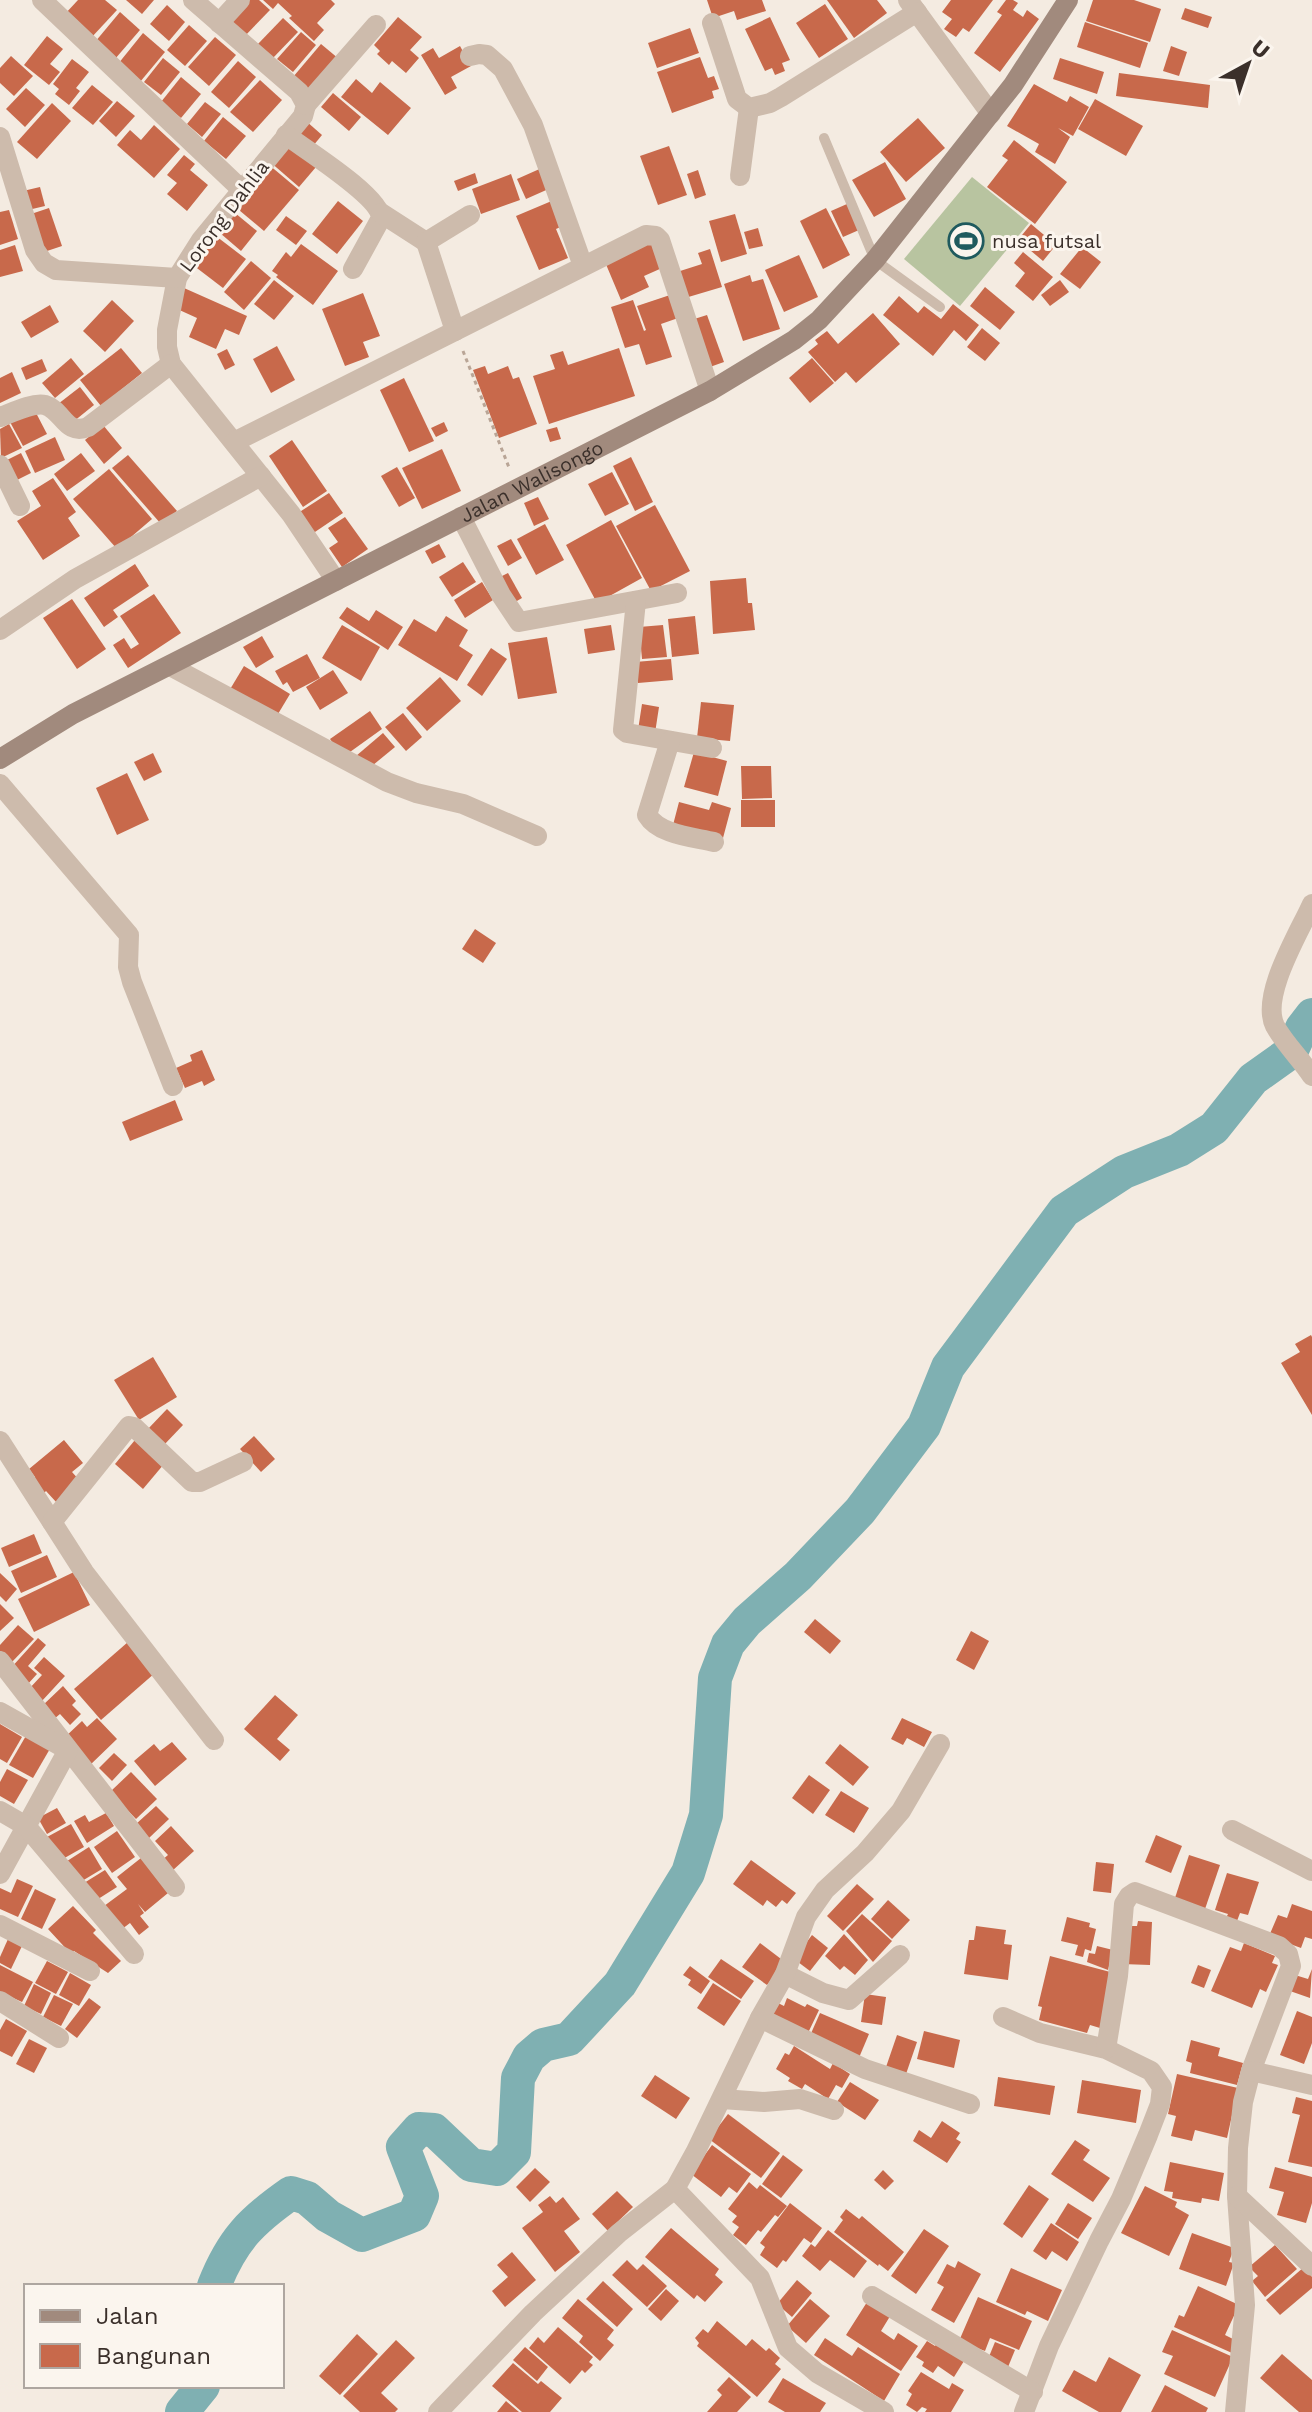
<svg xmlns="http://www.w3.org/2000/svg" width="1312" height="2412" font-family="'Work Sans',sans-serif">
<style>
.green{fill:#b8c4a0}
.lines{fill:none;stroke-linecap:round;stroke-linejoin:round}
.river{stroke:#7fb0b2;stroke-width:34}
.building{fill:#c8694b}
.path{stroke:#b9a596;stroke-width:3;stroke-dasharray:4 4;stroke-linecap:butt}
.lane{stroke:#cdbbac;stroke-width:10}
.street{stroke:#cdbbac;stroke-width:20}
.secondary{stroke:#a18a7d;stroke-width:20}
.labels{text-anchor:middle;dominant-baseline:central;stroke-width:6;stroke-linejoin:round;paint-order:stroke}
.street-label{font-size:20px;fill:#3b302b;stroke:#fbf5ee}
.poi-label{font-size:20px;fill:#3b302b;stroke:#fbf5ee;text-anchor:start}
</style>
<rect width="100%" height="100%" fill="#f4ebe1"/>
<polygon class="green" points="972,177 1029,223 960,306 904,259"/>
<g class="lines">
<g class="river">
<path d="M214,2286C232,2240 251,2221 291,2193L307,2198L328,2216L362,2235L414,2215L422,2196L403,2147L419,2129L434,2130L471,2165L497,2169L514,2152L518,2078L529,2057L543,2045L569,2039L620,1984L688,1873L706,1815L715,1678L728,1644L747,1621L798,1576L860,1511L924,1426L948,1367L1064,1211L1124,1172L1179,1150L1214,1128L1253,1079L1291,1052L1302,1028L1312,1015"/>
<polyline points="182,2412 203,2386"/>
</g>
</g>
<g class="building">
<polygon points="78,0 105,0 117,10 91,38 65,14"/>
<polygon points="126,0 154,0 142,14"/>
<polygon points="246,0 259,0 270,10 243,38 225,21"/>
<polygon points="263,0 331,0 335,4 317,23 324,30 314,41 289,18 292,16 278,3 273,9"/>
<polygon points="707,0 762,0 766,11 737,20 734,11 713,18"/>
<polygon points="827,0 877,0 887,13 854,38"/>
<polygon points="951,0 993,0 969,32 963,28 956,37 944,29 952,19 942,12"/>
<polygon points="1006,0 1013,0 1018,3 1013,10 1023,17 1027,10 1039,19 1000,72 974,53 1002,15 997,12"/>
<polygon points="1093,0 1134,0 1161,9 1150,42 1086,21"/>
<polygon points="825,4 848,39 819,58 796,23"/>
<polygon points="167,5 185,22 169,41 150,24"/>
<polygon points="1185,8 1212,17 1208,28 1181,19"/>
<polygon points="120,12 140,30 115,59 95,42"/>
<polygon points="398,17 422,37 410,50 419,58 406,73 392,61 389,65 377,54 380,51 374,45"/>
<polygon points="770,17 790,60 782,63 785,71 775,75 772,68 765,71 745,29"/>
<polygon points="283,18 298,32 272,59 257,45"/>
<polygon points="1085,22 1148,43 1140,68 1077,47"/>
<polygon points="189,25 207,41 185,66 167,50"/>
<polygon points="690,28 699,53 657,68 648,43"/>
<polygon points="301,32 316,45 293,72 277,59"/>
<polygon points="143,33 165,52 140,82 118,64"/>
<polygon points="47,36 63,49 50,64 60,72 49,85 24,65"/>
<polygon points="215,37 236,55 209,86 188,67"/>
<polygon points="321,44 339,59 310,92 293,77"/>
<polygon points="460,46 471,66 451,77 457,88 445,95 421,55 433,48 439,58"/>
<polygon points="1171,46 1187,52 1179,76 1163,71"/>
<polygon points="11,56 33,76 14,96 0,83 0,68"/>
<polygon points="700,57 708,78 714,76 719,89 712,91 714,98 672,113 657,72"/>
<polygon points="163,58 180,72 161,95 144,82"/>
<polygon points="1060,58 1104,72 1097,94 1053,79"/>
<polygon points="72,59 89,72 76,88 80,91 69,105 55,94 59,89 53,84"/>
<polygon points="238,61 256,77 229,108 211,92"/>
<polygon points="1119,73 1210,85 1208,108 1116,96"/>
<polygon points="181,77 201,94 181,118 161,102"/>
<polygon points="356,79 372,93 380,82 411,108 388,135 341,97"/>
<polygon points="260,80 282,100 253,132 230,112"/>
<polygon points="1034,84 1067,102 1070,96 1089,107 1073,136 1058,128 1070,137 1055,164 1035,152 1039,144 1007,126"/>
<polygon points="92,85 113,102 93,125 72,108"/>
<polygon points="26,88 45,105 25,127 6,109"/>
<polygon points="333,93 361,117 349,131 321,107"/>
<polygon points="1095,99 1143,126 1126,156 1078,129"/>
<polygon points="117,101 135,116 116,137 99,121"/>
<polygon points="205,102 221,114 202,137 187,124"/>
<polygon points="52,103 71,121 37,159 17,142"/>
<polygon points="223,117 246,136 226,159 204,141"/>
<polygon points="918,118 945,148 906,182 880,152"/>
<polygon points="306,121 322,135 313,146 297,132"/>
<polygon points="154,125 180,149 154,178 117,145 130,130 141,140"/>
<polygon points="1014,140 1067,182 1035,224 987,187 1008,160 1002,156"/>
<polygon points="286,141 316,167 299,187 269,161"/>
<polygon points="669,146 687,195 658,205 640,156"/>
<polygon points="184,155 195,164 190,170 208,185 187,211 167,194 177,183 167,175"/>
<polygon points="885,162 906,199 874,217 852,180"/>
<polygon points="268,164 299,190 264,231 233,205"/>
<polygon points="544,167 553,187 526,199 517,179"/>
<polygon points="698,170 706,195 695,199 687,174"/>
<polygon points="475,173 478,183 458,191 454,181"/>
<polygon points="511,174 520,200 481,214 472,189"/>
<polygon points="40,187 45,206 28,210 23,191"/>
<polygon points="554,200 565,225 556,229 568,258 539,270 516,216"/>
<polygon points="338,201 363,221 337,254 312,234"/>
<polygon points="847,204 859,230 843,237 831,211"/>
<polygon points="49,208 62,246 44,252 31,214"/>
<polygon points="229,208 257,231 241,251 213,227"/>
<polygon points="826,208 850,255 823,269 800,221"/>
<polygon points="9,210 18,239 0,245 0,212"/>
<polygon points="735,214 747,254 721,262 709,221"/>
<polygon points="286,216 307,231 296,245 276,230"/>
<polygon points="1031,224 1056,245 1043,261 1018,240"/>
<polygon points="758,228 763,246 749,249 744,232"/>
<polygon points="212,233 246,259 223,288 189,262"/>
<polygon points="651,242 662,268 644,276 649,287 621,300 605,262"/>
<polygon points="301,244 338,271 313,305 276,277 278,275 272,271 286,252 291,257"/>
<polygon points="15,245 23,271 0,277 0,250"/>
<polygon points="1082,247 1101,262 1080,289 1060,274"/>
<polygon points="710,249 722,287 685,298 677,272 702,264 698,253"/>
<polygon points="1023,252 1053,277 1033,301 1015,286 1025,273 1014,263"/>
<polygon points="799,255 818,297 784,312 765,270"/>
<polygon points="251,261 271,278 244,310 224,292"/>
<polygon points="750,275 752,282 763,279 780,329 743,341 724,284"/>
<polygon points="274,280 294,296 274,320 254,304"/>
<polygon points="1060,280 1069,292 1050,306 1041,295"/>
<polygon points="985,287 1015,312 1000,330 970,306"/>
<polygon points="184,288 247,316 239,335 225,329 216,349 189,337 197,318 175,308"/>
<polygon points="363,293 380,336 363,342 369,357 345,366 322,309"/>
<polygon points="673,294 681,317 661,324 672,357 646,365 639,344 625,348 611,307 633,300 644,331 646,330 637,306"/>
<polygon points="899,296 918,313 924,306 941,319 953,304 979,325 966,341 954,330 933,356 883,315"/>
<polygon points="112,300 134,321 105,352 83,331"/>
<polygon points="50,305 59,322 31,338 21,322"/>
<polygon points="873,313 900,344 856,383 846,372 835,382 808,352 818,344 815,340 827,331 838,344"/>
<polygon points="707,315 724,362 707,368 691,320"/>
<polygon points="982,328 1000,343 985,361 967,347"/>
<polygon points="277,346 295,380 271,393 253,359"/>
<polygon points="121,348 142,373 101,406 80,380"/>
<polygon points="619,348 635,396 549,424 533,376 555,369 550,355 563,351 568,365"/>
<polygon points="227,349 235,365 225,370 217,354"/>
<polygon points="71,358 84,374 55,398 42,383"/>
<polygon points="812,358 834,383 810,403 789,378"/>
<polygon points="42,359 47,371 26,380 21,368"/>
<polygon points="485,366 488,374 508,366 513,379 519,377 537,424 499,438 473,370"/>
<polygon points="12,372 21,393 0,403 0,378"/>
<polygon points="404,378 434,441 409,452 380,390"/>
<polygon points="80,387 94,405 73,422 58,404"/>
<polygon points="34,409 47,434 23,446 10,422"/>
<polygon points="444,422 448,431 436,437 431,428"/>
<polygon points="9,424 22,448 1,458 0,429"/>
<polygon points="103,425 122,448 104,464 85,440"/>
<polygon points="557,427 561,439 550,442 546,430"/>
<polygon points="55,437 65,460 35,473 25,451"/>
<polygon points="292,440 327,491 303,507 269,456"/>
<polygon points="442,449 461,491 422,509 402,468"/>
<polygon points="21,453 31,473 13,482 3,462"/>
<polygon points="81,453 95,471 67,491 54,474"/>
<polygon points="128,455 177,511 161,524 112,468"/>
<polygon points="631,457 653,502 635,511 613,466"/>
<polygon points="397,467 415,498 399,507 381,476"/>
<polygon points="109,469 152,519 117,549 73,499"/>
<polygon points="612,472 629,504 605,516 588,484"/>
<polygon points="53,478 76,512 68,518 80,536 43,560 17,521 41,506 32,491"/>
<polygon points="329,493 343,513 312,534 298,513"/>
<polygon points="538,497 549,519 534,526 524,503"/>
<polygon points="655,505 690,571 651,591 616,526"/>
<polygon points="345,517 368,549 342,567 329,548 338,542 328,528"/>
<polygon points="611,520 642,578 597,603 566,545"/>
<polygon points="545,524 564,560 536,575 517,539"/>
<polygon points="511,539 522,558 508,566 497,546"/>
<polygon points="439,544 446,557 432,564 425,551"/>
<polygon points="463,562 476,582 452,597 439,577"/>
<polygon points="135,564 149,586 113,610 118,617 104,627 84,598"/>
<polygon points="508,573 522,598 510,605 496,579"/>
<polygon points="746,578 748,603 752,603 755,630 713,634 710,581"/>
<polygon points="482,582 493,600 465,618 454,600"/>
<polygon points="154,594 181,633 128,668 113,645 124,638 131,649 139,644 120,616"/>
<polygon points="72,599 106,649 77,669 43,618"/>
<polygon points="347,607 369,621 376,610 403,627 388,650 339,618"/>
<polygon points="446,616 468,630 459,646 473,655 457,681 398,645 414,619 436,632"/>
<polygon points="695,616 699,654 672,657 668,619"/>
<polygon points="342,625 380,647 361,681 322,658"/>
<polygon points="611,625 615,650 588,654 584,629"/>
<polygon points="663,625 667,657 642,659 639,627"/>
<polygon points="262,636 274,657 256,668 243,647"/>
<polygon points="547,637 557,693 518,699 508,643"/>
<polygon points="491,648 507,659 482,696 467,685"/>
<polygon points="307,654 320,678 293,692 287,682 283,685 275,671"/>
<polygon points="671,659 673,680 638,683 635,662"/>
<polygon points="244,666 290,694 275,719 229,691"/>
<polygon points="333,670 348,693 320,710 306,687"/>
<polygon points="440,677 461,701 427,731 406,708"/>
<polygon points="701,702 734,705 730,741 697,738"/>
<polygon points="642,704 659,707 655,733 638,730"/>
<polygon points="370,711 382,729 343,757 330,739"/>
<polygon points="403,713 422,737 406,751 385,727"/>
<polygon points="383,733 395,747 367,770 356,756"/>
<polygon points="694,752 727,761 718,796 684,787"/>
<polygon points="153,753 162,772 144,781 134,762"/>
<polygon points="741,766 771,766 772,798 742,799"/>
<polygon points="127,773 149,820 117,835 96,788"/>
<rect x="741" y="800" width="34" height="27"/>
<polygon points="679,802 709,810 712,802 731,808 723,838 673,825"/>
<polygon points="475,929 496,943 483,963 462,949"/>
<polygon points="202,1050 215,1080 204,1086 202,1081 185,1088 176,1068 192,1061 190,1055"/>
<polygon points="175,1100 183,1120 130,1141 122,1122"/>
<polygon points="1311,1335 1312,1337 1312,1415 1281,1363 1300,1352 1295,1344"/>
<polygon points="153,1357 177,1397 139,1420 114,1380"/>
<polygon points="167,1409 183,1425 163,1446 147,1430"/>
<polygon points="254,1436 275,1459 261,1472 240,1449"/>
<polygon points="64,1440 83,1463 72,1472 81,1482 57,1503 46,1491 42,1495 30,1481 35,1477 29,1469"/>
<polygon points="135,1440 164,1464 143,1489 115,1464"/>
<polygon points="34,1534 42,1553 9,1567 1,1548"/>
<polygon points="47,1555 57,1577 21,1593 11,1571"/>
<polygon points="74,1572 90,1605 34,1632 18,1599"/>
<polygon points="0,1573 17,1589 6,1602 0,1596"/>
<polygon points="0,1604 14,1618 0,1631"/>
<polygon points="815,1619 841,1641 830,1654 804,1632"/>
<polygon points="18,1625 34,1639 11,1663 0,1653 0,1645"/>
<polygon points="971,1631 989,1641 974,1670 956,1660"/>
<polygon points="38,1638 46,1645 28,1666 37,1674 27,1685 10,1669"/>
<polygon points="128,1642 155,1673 101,1720 74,1689"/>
<polygon points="44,1657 65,1676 41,1702 28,1690 42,1675 34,1668"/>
<polygon points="63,1686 76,1701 72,1705 81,1714 70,1725 60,1714 54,1719 42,1706"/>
<polygon points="275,1695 298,1715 277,1739 290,1750 280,1761 244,1729"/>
<polygon points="97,1718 117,1739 89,1766 63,1739 82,1721 87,1727"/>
<polygon points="902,1718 932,1732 924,1747 907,1738 903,1745 891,1739"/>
<polygon points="0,1724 22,1737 7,1763 0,1759"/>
<polygon points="27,1734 51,1747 33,1778 9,1765"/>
<polygon points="172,1742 187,1759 155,1786 134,1761 154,1744 160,1751"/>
<polygon points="840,1744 869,1767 853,1786 825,1763"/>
<polygon points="114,1753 127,1765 112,1781 99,1768"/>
<polygon points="7,1769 28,1780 14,1804 0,1796 0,1782"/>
<polygon points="131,1772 157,1799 136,1819 110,1792"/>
<polygon points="809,1775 830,1790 813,1814 792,1798"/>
<polygon points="841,1791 869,1808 854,1833 825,1815"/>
<polygon points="156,1806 169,1819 149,1838 136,1824"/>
<polygon points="57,1808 66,1823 47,1834 38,1818"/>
<polygon points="106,1813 114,1826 87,1843 74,1821 85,1815 89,1822"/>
<polygon points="71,1824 84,1847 61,1860 47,1837"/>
<polygon points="171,1826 194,1851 172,1871 161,1861 168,1855 155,1841"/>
<polygon points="117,1831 135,1857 112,1873 94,1847"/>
<polygon points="1156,1835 1182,1846 1171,1873 1145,1862"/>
<polygon points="89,1847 102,1869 77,1884 64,1863"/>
<polygon points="1189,1855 1220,1865 1204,1912 1174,1901"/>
<polygon points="141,1858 168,1893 145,1912 138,1904 144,1913 140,1916 149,1927 139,1935 130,1923 118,1932 100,1909 127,1889 117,1877"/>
<polygon points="751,1860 796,1893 787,1904 782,1900 776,1907 767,1900 763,1906 733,1884"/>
<polygon points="1096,1862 1114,1864 1111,1893 1093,1891"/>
<polygon points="105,1870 117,1887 95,1901 84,1883"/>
<polygon points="1227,1873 1259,1882 1248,1915 1240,1913 1237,1921 1226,1918 1228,1914 1215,1910"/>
<polygon points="17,1879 33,1886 18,1917 0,1909 0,1888 11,1893"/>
<polygon points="857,1884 874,1899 843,1931 827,1916"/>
<polygon points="35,1889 56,1899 42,1929 21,1919"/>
<polygon points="888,1900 910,1920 892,1939 871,1919"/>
<polygon points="1292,1904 1312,1911 1312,1939 1305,1937 1301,1948 1269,1936 1278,1915 1287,1918"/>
<polygon points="73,1906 96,1930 93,1933 121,1961 108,1973 74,1951 71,1954 48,1929"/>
<polygon points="862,1914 892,1941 873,1962 846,1931"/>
<polygon points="1067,1917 1090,1923 1089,1927 1096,1929 1091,1951 1085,1949 1083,1957 1075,1955 1078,1945 1061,1941"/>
<polygon points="1138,1921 1152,1922 1150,1965 1122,1964 1129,1926 1137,1926"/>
<polygon points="976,1926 1006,1930 1004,1944 1012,1945 1008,1980 964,1974 969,1940 974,1940"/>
<polygon points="844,1934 868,1960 855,1975 844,1966 840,1970 825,1956"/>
<polygon points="812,1935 828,1948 810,1971 794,1959"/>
<polygon points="8,1939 22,1946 11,1969 0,1963 0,1957"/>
<polygon points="760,1943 785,1962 767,1985 742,1967"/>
<polygon points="1244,1943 1275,1956 1272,1963 1278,1965 1266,1992 1260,1989 1252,2008 1211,1991 1230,1947 1241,1951"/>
<polygon points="1097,1946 1113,1950 1108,1970 1087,1962 1089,1953 1095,1954"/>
<polygon points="1050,1956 1114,1973 1100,2028 1090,2025 1087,2033 1039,2020 1042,2007 1038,2006"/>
<polygon points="721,1959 754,1981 741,1999 708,1977"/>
<polygon points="47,1961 68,1972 56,1994 35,1983"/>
<polygon points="0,1965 33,1982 22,2002 0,1992"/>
<polygon points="1198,1965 1211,1970 1204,1988 1191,1983"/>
<polygon points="690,1966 710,1981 701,1994 688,1985 691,1980 683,1975"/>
<polygon points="1312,1969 1310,1998 1290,1991 1295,1975 1308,1979"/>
<polygon points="70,1973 91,1985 79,2006 59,1995"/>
<polygon points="713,1983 741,2001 724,2026 697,2008"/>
<polygon points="34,1984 51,1993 41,2014 24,2006"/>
<polygon points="865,1994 886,1997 882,2025 861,2022"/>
<polygon points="54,1995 73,2004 61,2026 43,2017"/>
<polygon points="89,1998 101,2007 77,2038 65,2029"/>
<polygon points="787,1998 805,2007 807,2004 819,2010 808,2033 772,2016 778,2003 784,2006"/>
<polygon points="1297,2011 1312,2017 1312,2043 1304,2064 1280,2055"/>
<polygon points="820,2013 869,2034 858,2060 809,2038"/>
<polygon points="6,2019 27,2031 12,2057 0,2051 0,2030"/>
<polygon points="924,2031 960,2040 954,2068 917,2059"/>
<polygon points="897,2035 917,2042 905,2077 885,2070"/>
<polygon points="29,2039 47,2048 34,2073 16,2064"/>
<polygon points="1191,2040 1220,2048 1218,2056 1243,2063 1237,2085 1190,2073 1192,2063 1186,2061"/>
<polygon points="794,2046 830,2069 833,2063 850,2074 842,2088 836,2085 828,2099 805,2084 802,2089 788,2081 790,2078 776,2069 785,2053 789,2055"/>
<polygon points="1177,2074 1238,2088 1227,2138 1195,2130 1192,2141 1171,2136 1176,2116 1168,2114"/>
<polygon points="655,2075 690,2098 676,2119 641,2096"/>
<polygon points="998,2077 1055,2086 1050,2115 994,2106"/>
<polygon points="1082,2080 1141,2090 1136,2123 1077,2113"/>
<polygon points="850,2082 879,2100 865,2120 837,2102"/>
<polygon points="1296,2097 1312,2101 1312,2167 1288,2162 1300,2115 1292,2113"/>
<polygon points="728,2114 780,2153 761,2178 709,2139"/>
<polygon points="942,2121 960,2133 956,2139 961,2142 947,2163 913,2141 919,2130 931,2138"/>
<polygon points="1075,2140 1090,2150 1083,2160 1110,2178 1093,2202 1051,2174"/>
<polygon points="712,2145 751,2174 737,2193 729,2187 721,2197 691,2174"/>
<polygon points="783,2155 803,2170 781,2198 762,2184"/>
<polygon points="1170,2162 1224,2173 1219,2201 1202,2198 1201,2203 1172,2198 1173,2192 1164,2191"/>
<polygon points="1275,2167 1312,2177 1312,2203 1306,2223 1277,2215 1284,2192 1269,2188"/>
<polygon points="535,2168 550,2182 530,2202 516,2187"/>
<polygon points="883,2170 894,2181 885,2190 874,2180"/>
<polygon points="749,2182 757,2189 760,2185 787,2206 778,2217 775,2215 761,2232 758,2230 746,2245 733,2235 739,2227 732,2222 737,2216 728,2209"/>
<polygon points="1029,2185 1049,2199 1022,2238 1003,2224"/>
<polygon points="1145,2186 1177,2202 1175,2207 1189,2215 1169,2256 1121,2233"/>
<polygon points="617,2191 633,2207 608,2231 592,2214"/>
<polygon points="550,2196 556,2203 563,2197 580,2219 564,2231 580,2252 555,2272 522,2228 543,2212 538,2205"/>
<polygon points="790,2203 822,2228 811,2243 804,2238 786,2262 783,2260 777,2268 760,2255 765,2247 760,2243"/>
<polygon points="1068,2203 1092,2218 1078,2239 1055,2224"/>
<polygon points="846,2209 859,2219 862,2216 904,2252 888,2271 879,2264 878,2266 834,2232 843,2220 840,2217"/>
<polygon points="1051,2223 1079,2242 1067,2261 1052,2251 1046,2260 1033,2251"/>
<polygon points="671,2228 719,2269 715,2275 723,2282 705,2302 697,2295 694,2299 645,2257"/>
<polygon points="924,2229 949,2246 916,2294 891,2276"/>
<polygon points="828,2230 867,2261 854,2278 830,2260 820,2271 802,2256 811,2244 815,2247"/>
<polygon points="1192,2233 1234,2248 1229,2262 1234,2263 1226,2286 1179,2269"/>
<polygon points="1275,2245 1297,2269 1265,2297 1252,2281 1258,2276 1249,2267"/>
<polygon points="512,2252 536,2280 505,2307 492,2291 508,2277 497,2265"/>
<polygon points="627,2260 637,2270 643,2264 667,2286 647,2307 612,2275"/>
<polygon points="958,2261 981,2274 954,2323 931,2310 944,2287 937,2283 947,2264 955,2268"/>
<polygon points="1304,2267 1312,2277 1312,2288 1280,2315 1266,2300"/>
<polygon points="1011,2268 1062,2290 1048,2321 1027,2311 1025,2315 996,2302"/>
<polygon points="797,2280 812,2293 792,2317 777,2304"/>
<polygon points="603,2281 633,2309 617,2327 586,2299"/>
<polygon points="1198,2286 1239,2305 1225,2335 1237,2341 1232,2353 1174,2327 1179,2315 1184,2317"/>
<polygon points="666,2289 679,2301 661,2321 648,2309"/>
<polygon points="978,2297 1032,2321 1019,2350 990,2338 985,2351 959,2341"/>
<polygon points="578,2299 614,2330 607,2339 614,2345 600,2361 579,2342 583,2336 562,2318"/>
<polygon points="810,2299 830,2316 806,2343 787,2326"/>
<polygon points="869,2299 892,2313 881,2331 894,2340 898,2333 918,2346 901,2371 846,2335"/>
<polygon points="717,2321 746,2346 752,2339 766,2351 769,2348 780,2358 775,2364 781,2369 757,2397 697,2346 699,2343 695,2338 703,2329 708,2333"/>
<polygon points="558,2327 593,2357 589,2362 593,2365 585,2373 582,2370 570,2384 529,2348 538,2337 544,2343"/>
<polygon points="1172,2330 1233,2357 1215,2397 1164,2374 1173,2356 1162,2352"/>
<polygon points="357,2334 378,2354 340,2395 319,2376"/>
<polygon points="825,2338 852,2356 858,2347 900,2374 884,2401 814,2355"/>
<polygon points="396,2340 415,2358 381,2393 398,2409 395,2412 360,2412 343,2396"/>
<polygon points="927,2341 935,2346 937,2343 964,2361 954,2377 938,2366 933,2373 922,2366 924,2362 916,2357"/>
<polygon points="995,2342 1015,2350 1008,2367 988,2359"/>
<polygon points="525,2347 548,2367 537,2381 513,2360"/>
<polygon points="1282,2354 1312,2380 1312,2412 1299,2412 1260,2378"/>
<polygon points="1109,2357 1141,2375 1121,2412 1099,2412 1062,2391 1074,2370 1096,2382"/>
<polygon points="513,2363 538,2384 541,2381 562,2398 550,2412 522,2412 492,2386"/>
<polygon points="921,2372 949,2389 952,2383 964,2390 951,2412 925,2412 927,2409 922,2407 917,2412 906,2405 912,2394 908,2391"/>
<polygon points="729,2377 751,2397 737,2412 707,2412 722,2395 717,2390"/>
<polygon points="783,2378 826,2403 820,2412 785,2412 768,2402"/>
<polygon points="1165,2385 1208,2408 1206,2412 1151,2412"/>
<polygon points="506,2401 519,2412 497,2412"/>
</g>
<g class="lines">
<polyline class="path" points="463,351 510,470"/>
<polyline class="lane" points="824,138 875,260 940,307"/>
<g class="street">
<polyline points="42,0 242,190"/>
<polyline points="193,0 299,92 306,105 303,116 201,240 177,278 167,330 167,347 171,364 291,514 336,581"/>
<polyline points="908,0 991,114"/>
<polyline points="219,23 240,0"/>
<polyline points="712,23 737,99 749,108 770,103 781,97 917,12"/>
<polyline points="470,56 479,54 487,55 503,69 533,125 583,266"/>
<polyline points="306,105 376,25"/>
<path d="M286,135C306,150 380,196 381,218L353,269"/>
<polyline points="0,137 35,250 44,263 56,270 177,278"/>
<polyline points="740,176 749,108"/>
<polyline points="381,213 426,242"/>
<polyline points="455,331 426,242 470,215"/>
<path d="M0,417C11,413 33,402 45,405C63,410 65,436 88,427L171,364"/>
<polyline points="234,442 646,235 656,236 660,240 710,391"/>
<polyline points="0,465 20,506"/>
<polyline points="461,517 501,595 519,622 677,593"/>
<polyline points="636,601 623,730 627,733 712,748"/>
<polyline points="0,630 75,579 261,476"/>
<polyline points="170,666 387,782 416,793 463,804 537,836"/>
<path d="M670,741L647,815C659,835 693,837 714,842"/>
<polyline points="0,784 129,935 128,967 132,982 173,1086"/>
<path d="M1312,904C1299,933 1260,996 1275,1026C1285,1044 1301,1059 1312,1076"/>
<polyline points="0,1441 84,1572 214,1740"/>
<polyline points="52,1522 129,1426 134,1427 192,1482 200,1482 243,1462"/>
<polyline points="0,1661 175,1887"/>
<polyline points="0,1712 68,1750 0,1874"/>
<polyline points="0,1811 26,1826 134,1954"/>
<polyline points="1232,1830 1312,1871"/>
<polyline points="0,1925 90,1971"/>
<polyline points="785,1974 823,1993 849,2000 900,1955"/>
<polyline points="0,2001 59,2038"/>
<polyline points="1003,2017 1040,2033 1106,2049 1151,2071 1162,2087 1160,2104 1148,2135 1121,2199 1099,2241 1049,2346 1024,2412"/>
<polyline points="760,2018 865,2069 970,2104"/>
<polyline points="1106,2049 1118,1976 1124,1904 1129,1896 1135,1892 1279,1946 1288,1954 1291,1966 1251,2071 1243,2102 1238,2148 1237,2196 1245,2305 1235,2412"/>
<polyline points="1251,2071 1312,2085"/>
<polyline points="722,2099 764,2102 800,2099 834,2110"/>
<polyline points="675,2189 760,2278 788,2348 817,2373 884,2412"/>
<polyline points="1237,2196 1312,2266"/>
<polyline points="872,2296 1033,2392"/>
<polyline points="438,2412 533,2313 619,2233 675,2189 696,2151 760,2018 785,1974 806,1917 825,1890 865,1853 901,1811 940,1744"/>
</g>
<path class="secondary" id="s1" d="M0,759L73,714L710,391L794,340L819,320L845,292L875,260L1013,85L1068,0"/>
</g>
<defs>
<symbol id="stadium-ring" viewBox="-11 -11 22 22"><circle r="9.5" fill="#fbf5ee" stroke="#1f5a5e" stroke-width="1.5"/><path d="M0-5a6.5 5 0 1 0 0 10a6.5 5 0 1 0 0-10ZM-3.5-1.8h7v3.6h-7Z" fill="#1f5a5e"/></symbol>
</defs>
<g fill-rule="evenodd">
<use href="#stadium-ring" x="946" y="221" width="40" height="40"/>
</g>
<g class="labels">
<g class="street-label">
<text transform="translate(224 216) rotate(-53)">Lorong Dahlia</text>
<text stroke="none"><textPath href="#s1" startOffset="600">Jalan Walisongo</textPath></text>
</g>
<g class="poi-label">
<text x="992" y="241">nusa futsal</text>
</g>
</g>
<rect x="24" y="2284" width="260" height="104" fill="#fbf5ee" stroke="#aea6a0" stroke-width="2"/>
<rect x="40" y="2310" width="40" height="12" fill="#a18a7d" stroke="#aea6a0" stroke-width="2"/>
<text x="96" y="2324" font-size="24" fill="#3b302b">Jalan</text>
<rect x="40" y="2344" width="40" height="24" fill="#c8694b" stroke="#aea6a0" stroke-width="2"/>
<text x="96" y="2364" font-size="24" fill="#3b302b">Bangunan</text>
<g transform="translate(1248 64) rotate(40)" stroke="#fbf5ee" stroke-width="6" paint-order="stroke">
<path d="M0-6L14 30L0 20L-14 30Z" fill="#3b302b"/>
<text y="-12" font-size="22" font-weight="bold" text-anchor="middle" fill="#3b302b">U</text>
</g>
</svg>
